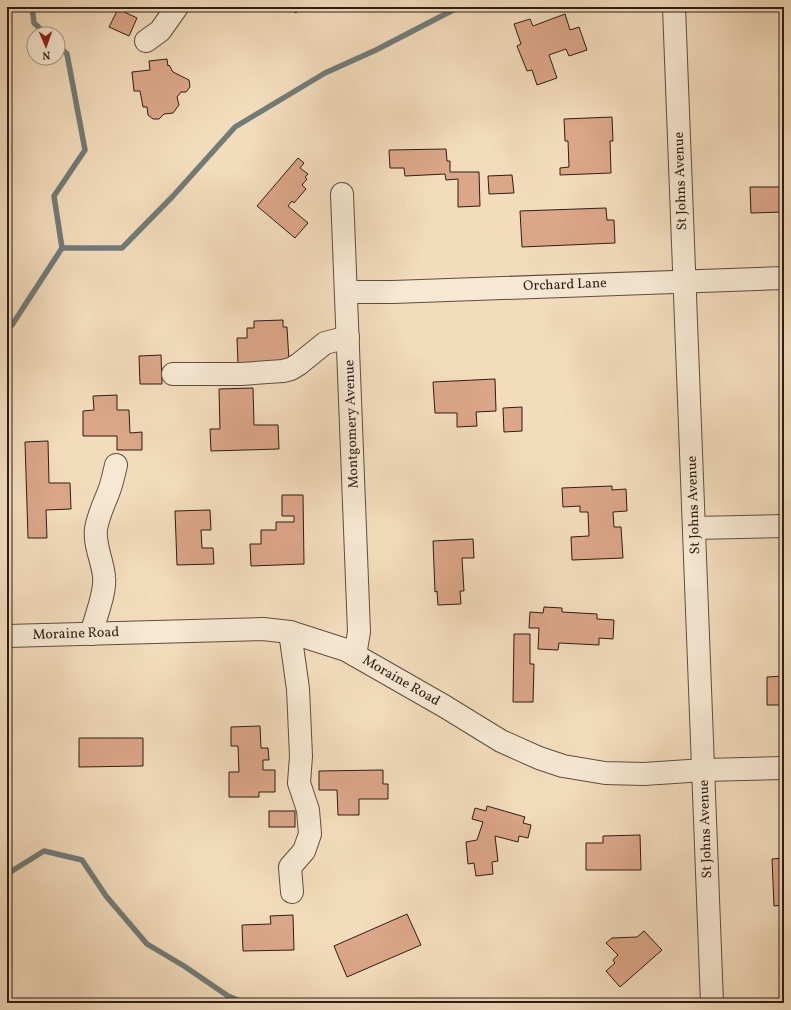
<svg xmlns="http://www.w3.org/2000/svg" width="791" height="1010" font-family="Vollkorn,serif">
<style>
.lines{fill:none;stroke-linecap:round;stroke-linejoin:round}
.stream{stroke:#717b78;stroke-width:5.5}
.building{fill:#dca689;stroke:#2d1d15}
.minor-casing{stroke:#5e4d3f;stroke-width:24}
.minor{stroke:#f7e8d3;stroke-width:22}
.labels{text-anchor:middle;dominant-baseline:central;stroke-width:3;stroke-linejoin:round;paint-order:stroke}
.street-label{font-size:14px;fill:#2d1d15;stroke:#f7e8d3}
</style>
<rect width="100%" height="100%" fill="#f3dcbc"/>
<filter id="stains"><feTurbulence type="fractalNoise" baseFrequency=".005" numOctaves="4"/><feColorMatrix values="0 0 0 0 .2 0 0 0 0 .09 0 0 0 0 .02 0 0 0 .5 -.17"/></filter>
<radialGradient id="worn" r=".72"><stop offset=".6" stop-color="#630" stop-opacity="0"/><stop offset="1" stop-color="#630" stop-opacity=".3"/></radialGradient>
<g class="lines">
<g class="stream">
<polyline points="32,7 34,23 46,34"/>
<polyline points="62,248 122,248 173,196 235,127 325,73 376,50 459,7"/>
<polyline points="7,326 12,325 62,248 54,196 85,150 67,54 58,45"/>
<polyline points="7,874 44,851 82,860 106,896 147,944 184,966 228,996 245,1003"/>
</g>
</g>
<g class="building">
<polygon points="289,7 300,7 296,13"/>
<polygon points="118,9 137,18 129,36 109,27"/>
<polygon points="565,14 570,30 579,27 587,50 569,56 566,49 549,55 557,78 537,85 532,70 527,71 517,46 521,44 514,24 530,19 533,26"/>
<polygon points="167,59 168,66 169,65 173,72 189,80 190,87 186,92 181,92 177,97 179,105 173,113 164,114 159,119 153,119 148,115 147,107 143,107 140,91 134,91 132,72 150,70 149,61"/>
<polygon points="612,117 613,141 610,141 611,173 560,175 560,168 569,167 568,141 565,141 564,119"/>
<polygon points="446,149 447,161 450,161 450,172 479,172 480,206 458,207 458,179 446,180 445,174 405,176 404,168 390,168 389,150"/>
<polygon points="298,158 304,163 300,168 308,174 305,177 307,179 302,185 306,189 294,203 292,201 288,206 308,223 295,238 257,206"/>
<polygon points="512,175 514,193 489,194 488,176"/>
<polygon points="750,187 784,187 784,235 783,212 751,213"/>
<polygon points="606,208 607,220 614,220 615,243 522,247 520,211"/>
<polygon points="283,320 283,327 287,327 289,361 238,364 237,338 247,338 247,328 254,328 254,321"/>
<polygon points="161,355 162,384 140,384 139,356"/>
<polygon points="495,379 496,411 476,412 477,426 457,427 457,413 435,413 433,382"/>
<polygon points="253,388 254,425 278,425 279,449 211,451 210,429 220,429 219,389"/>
<polygon points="117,395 117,410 129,410 130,433 142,432 142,450 117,450 117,436 83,436 83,411 94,410 93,396"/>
<polygon points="522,407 522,431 504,432 503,408"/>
<polygon points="48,441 49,483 70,483 71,509 46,510 47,538 28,538 25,442"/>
<polygon points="612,486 612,490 626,489 627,511 613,512 614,527 621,527 623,558 572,560 571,537 589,536 588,512 580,512 580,506 563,507 562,488"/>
<polygon points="282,495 303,495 304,564 251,566 250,544 261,544 261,530 276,530 276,522 294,522 294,516 282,516"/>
<polygon points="7,497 10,497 11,548 7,549"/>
<polygon points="210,510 211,530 201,530 202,548 213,548 214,564 177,565 175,511"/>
<polygon points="473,539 474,558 462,558 464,591 460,591 461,604 438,605 437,591 435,592 433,541"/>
<polygon points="544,607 562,608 562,612 597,614 597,619 614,620 613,639 599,638 599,645 559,643 558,650 538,649 539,628 529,628 530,612 543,613"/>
<polygon points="514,634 530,634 530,664 534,664 533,702 513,702"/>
<polygon points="784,676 784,705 767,705 767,677"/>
<polygon points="260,726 261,748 268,748 269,760 263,760 263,770 275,770 275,792 259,792 259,797 229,797 229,772 239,772 238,746 231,746 231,727"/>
<polygon points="79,738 143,738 143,766 79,767"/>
<polygon points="383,770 383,784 388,784 388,799 359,799 359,815 338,815 337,790 319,790 319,771"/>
<polygon points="487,806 525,817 523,823 531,825 528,838 519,836 518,842 495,836 498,861 492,862 493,874 476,876 474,863 468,864 466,842 477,840 483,822 472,819 475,808 486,811"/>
<rect x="269" y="811" width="26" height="16"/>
<polygon points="640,835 641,870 586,870 586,843 603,843 603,836"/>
<polygon points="784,858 784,905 774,906 772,859"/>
<polygon points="407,914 421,945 347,977 334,946"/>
<polygon points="293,915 294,950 243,951 242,925 271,924 270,916"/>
<polygon points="644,931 662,950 620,987 606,971 615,963 613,960 618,955 606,943 612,938 637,937"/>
</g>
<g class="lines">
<defs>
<g id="minor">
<polyline points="674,7 712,1003"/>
<polyline points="146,41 160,31 177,7"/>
<polyline points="342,194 359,632 355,655"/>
<polyline points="346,292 393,292 784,278"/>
<polyline points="173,374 241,374 283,371 291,369 299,364 325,343 348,337"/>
<polyline points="695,528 784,526"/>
<polyline points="290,632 298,689 301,756 299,783 308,810 310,834 304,851 290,867 292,892"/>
<path d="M91,634C95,619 106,592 104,577C103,562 94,545 96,529C98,516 104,504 109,491C112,483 114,474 116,465"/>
<polyline points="7,636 263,629 290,632 346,650 444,706 501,741 539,758 563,766 605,773 644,774 704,770 784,768"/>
</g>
</defs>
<use href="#minor" class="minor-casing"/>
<use href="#minor" class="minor"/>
</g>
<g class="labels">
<g class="street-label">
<text transform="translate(681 181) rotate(-92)">St Johns Avenue</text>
<text transform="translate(565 285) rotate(-2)">Orchard Lane</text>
<text transform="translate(352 424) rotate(-92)">Montgomery Avenue</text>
<text transform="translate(694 505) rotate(-92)">St Johns Avenue</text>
<text transform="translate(76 634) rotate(-2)">Moraine Road</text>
<text transform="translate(401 681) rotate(30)">Moraine Road</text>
<text transform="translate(706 829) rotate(-92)">St Johns Avenue</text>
</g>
</g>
<rect width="791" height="1010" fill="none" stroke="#f3dcbc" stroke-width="24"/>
<rect x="8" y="8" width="775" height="994" fill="none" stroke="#2d1d15" stroke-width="2"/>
<rect x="12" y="12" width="767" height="986" fill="none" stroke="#2d1d15"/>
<g transform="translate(46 46) rotate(178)"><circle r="19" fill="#f7e8d3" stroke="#a69787"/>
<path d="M0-3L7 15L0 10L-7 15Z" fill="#8f2418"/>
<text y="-6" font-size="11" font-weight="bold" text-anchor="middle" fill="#2d1d15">N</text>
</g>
<rect width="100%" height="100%" filter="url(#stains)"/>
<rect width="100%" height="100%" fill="url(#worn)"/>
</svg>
